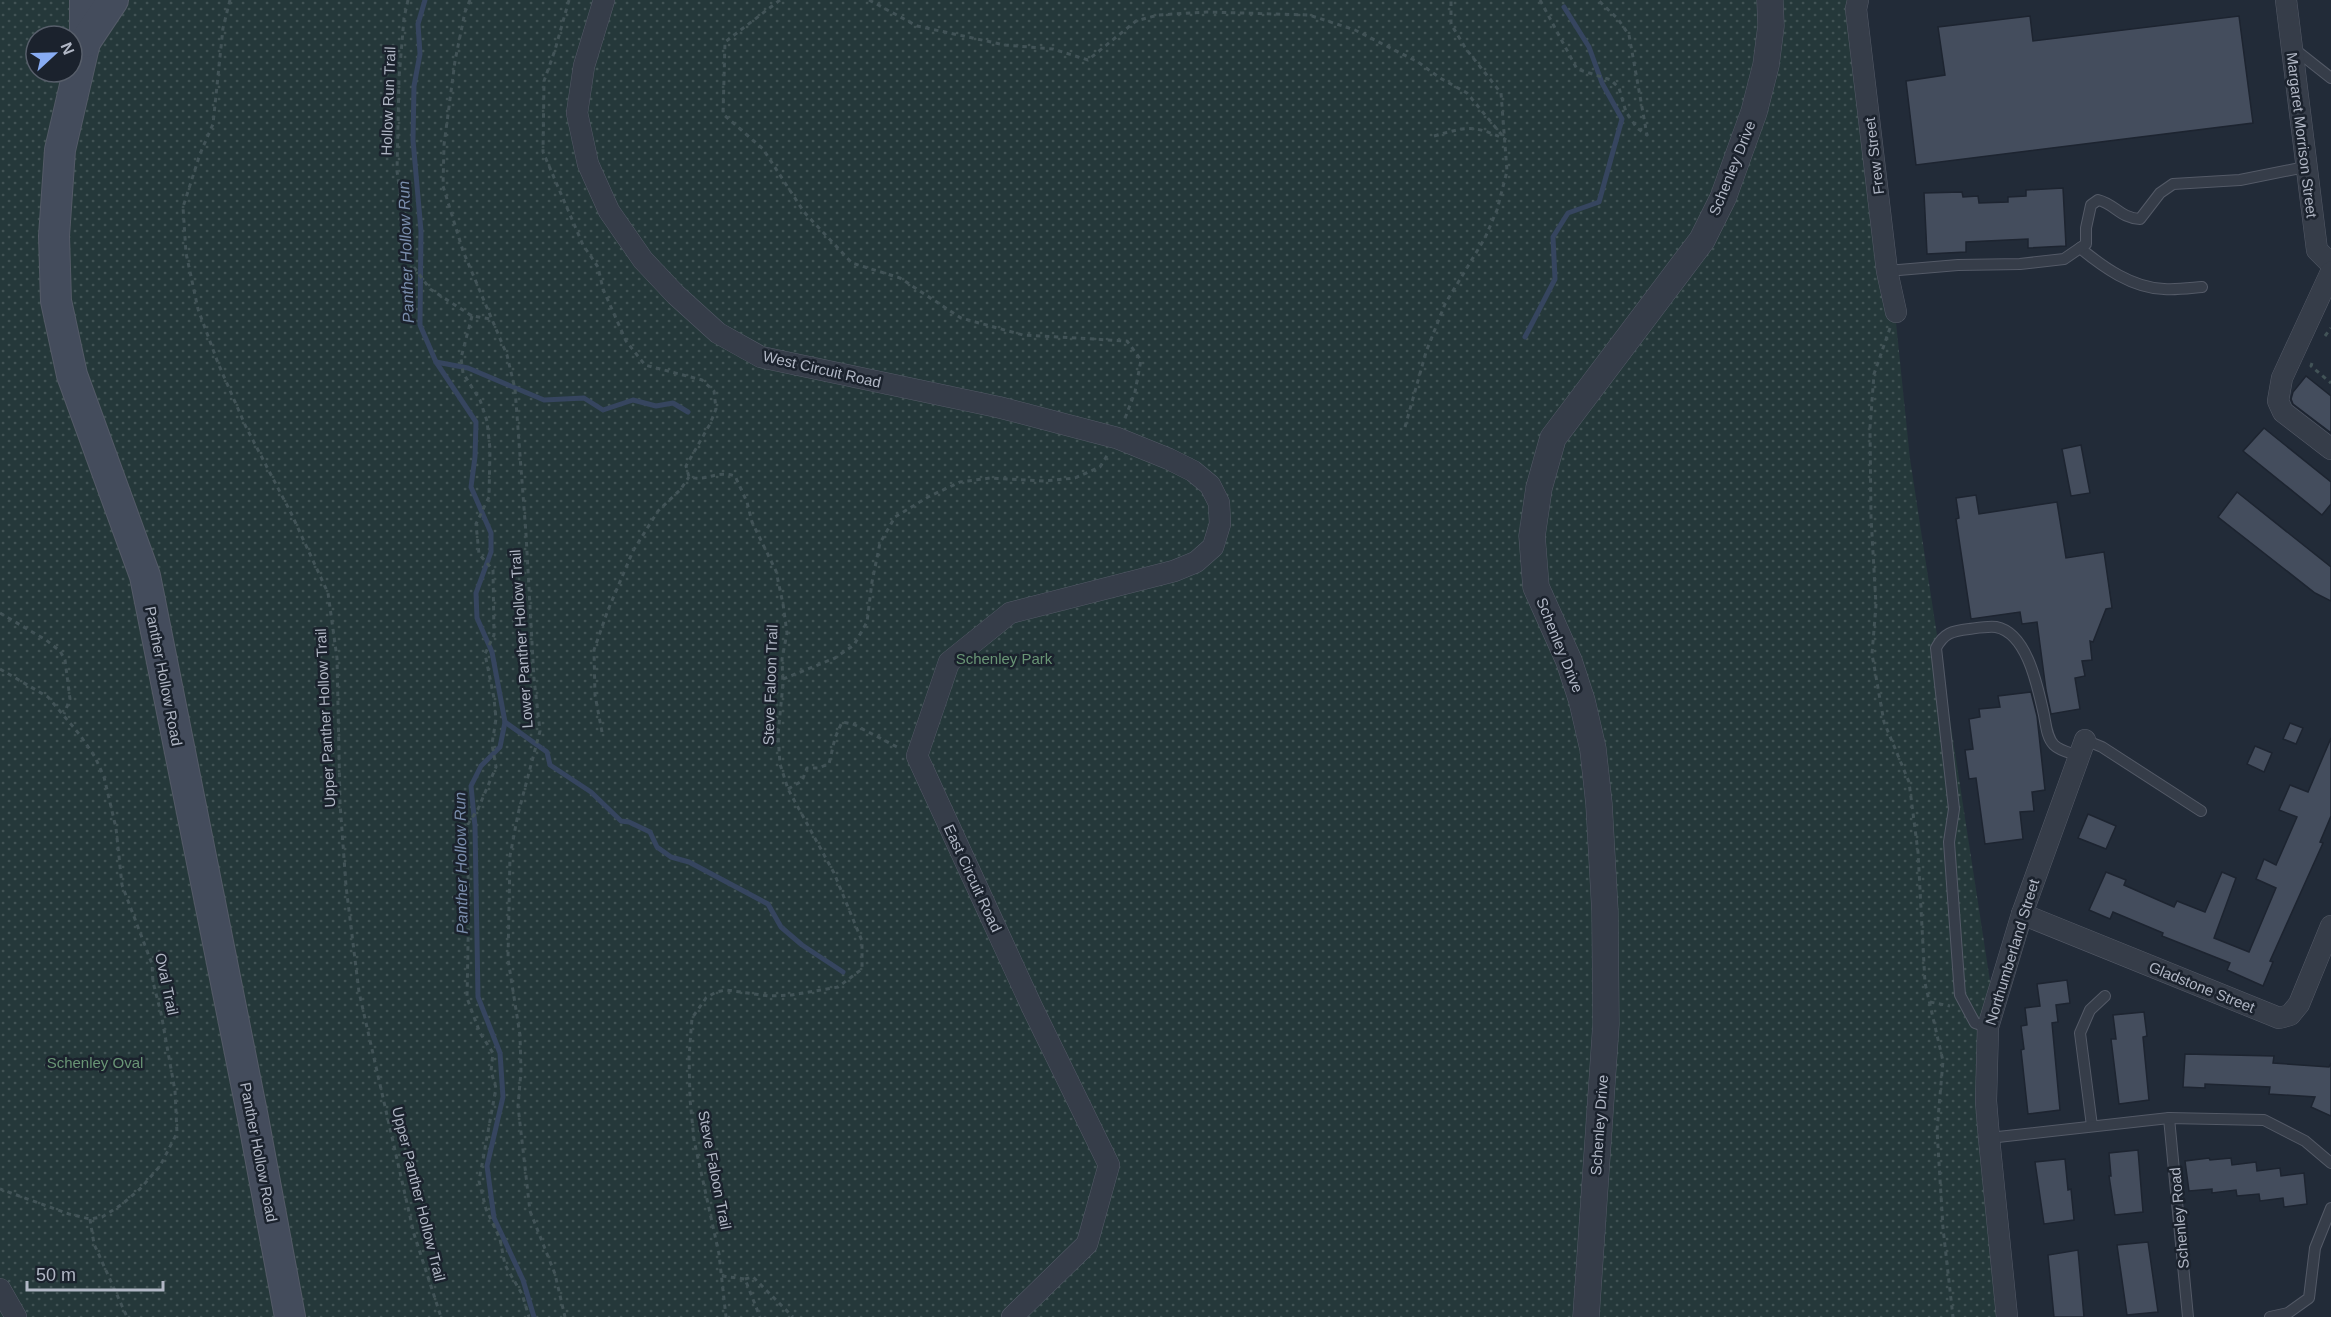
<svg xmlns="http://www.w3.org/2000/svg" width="2331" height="1317" font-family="Helvetica,sans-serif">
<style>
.park{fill:url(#park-dots);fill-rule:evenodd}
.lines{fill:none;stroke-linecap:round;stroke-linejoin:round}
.stream{stroke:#36455f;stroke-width:5}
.building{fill:#444d5d;stroke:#1d2430;stroke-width:1.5}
.service-casing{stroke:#545a67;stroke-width:12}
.minor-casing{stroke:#545a67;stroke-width:22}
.tertiary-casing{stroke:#545a67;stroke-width:27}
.secondary-casing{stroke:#545a67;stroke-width:32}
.path{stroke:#425357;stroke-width:3;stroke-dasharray:4.5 4.5;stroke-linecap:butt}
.service{stroke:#363d49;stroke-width:10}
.minor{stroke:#363d49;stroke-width:21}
.tertiary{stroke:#363d49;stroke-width:26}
.secondary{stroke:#444c5c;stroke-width:30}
.labels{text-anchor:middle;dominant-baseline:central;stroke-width:5;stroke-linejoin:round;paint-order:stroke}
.street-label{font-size:15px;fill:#b1b7c5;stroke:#1b222d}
.park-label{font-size:15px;fill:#699575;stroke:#1b222d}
.water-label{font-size:16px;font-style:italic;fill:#7a8dac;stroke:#1b222d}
</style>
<defs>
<pattern id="park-dots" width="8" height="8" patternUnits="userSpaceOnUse" patternTransform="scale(1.5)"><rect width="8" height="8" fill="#25383a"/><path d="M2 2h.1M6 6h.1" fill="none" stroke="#425355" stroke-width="1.8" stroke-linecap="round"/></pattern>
</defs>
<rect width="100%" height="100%" fill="#222b38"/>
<path class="park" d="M0,0H1863L1910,459L1996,1020L1989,1138L2007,1317H0ZM36,36H72V72H36Z"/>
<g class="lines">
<g class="stream">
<polyline points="425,0 418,24 420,54 414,86 413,140 421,231 420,325 436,362 476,422 475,457 471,487 491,533 491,552 476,593 477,618 492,652 505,722 500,747 481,766 471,786 475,826 478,997 500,1053 503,1097 487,1166 494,1218 523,1280 534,1317"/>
<polyline points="1525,337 1555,279 1553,237 1568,213 1599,202 1622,119 1602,83 1589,47 1564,7"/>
<polyline points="436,362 468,368 544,400 584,398 603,410 633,400 656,406 673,403 688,412"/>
<polyline points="505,722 547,752 550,765 591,792 621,821 629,822 650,832 657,847 671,857 689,862 768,904 781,927 802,945 843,972"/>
</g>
</g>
<g class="building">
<polygon points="2030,16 2033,41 2239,16 2253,123 1916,165 1906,81 1945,75 1938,27"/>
<polygon points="2063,188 2066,246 2028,248 2028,239 1966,242 1966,252 1927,254 1924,193 1962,192 1963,197 1978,196 1979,203 2008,202 2008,197 2026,196 2026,190"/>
<polygon points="2306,376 2331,396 2331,433 2293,404 2291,399 2293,392"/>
<polygon points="2264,428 2331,482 2331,504 2322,515 2243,451"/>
<polygon points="2081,445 2090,493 2071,496 2062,449"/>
<polygon points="2237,492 2331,567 2331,601 2315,593 2218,517"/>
<polygon points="1976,495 1979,514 2057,502 2066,558 2104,552 2112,608 2106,609 2093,642 2090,641 2092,660 2082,661 2085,676 2075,678 2080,709 2051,714 2046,690 2037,622 2022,624 2020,612 1971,619 1956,519 1959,518 1956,498"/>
<polygon points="2031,692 2037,716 2045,790 2032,792 2034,811 2020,812 2023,839 1985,844 1976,778 1969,779 1965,750 1973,749 1969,719 1980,717 1979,709 2000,707 1998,696"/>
<polygon points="2290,723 2303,728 2296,744 2283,739"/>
<polygon points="2331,738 2331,816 2320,842 2323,843 2270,961 2273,962 2263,986 2227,970 2230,963 2162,936 2163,933 2113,912 2110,919 2089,910 2106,872 2126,880 2124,885 2174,907 2177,901 2205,912 2222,872 2236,878 2214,938 2249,952 2276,888 2256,879 2264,859 2276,865 2297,817 2279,810 2290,785 2308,792"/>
<polygon points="2255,746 2272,753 2264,772 2247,764"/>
<polygon points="2088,814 2116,826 2106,849 2078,838"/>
<polygon points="2067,980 2070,1003 2056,1005 2058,1022 2052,1023 2060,1110 2028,1114 2021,1050 2024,1049 2021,1026 2027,1025 2025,1008 2040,1006 2037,984"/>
<polygon points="2144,1012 2147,1036 2143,1037 2149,1100 2119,1104 2111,1039 2116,1039 2113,1015"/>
<polygon points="2185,1054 2274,1056 2273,1063 2329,1067 2331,1063 2331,1116 2311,1107 2315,1097 2269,1094 2270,1087 2205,1084 2205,1088 2183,1087"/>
<polygon points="2138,1150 2143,1212 2115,1215 2109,1176 2111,1176 2109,1153"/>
<polygon points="2209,1158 2210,1160 2231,1158 2232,1165 2256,1162 2257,1171 2280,1168 2281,1176 2304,1173 2307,1204 2284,1207 2283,1198 2260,1201 2259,1194 2237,1196 2236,1190 2212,1193 2212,1189 2189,1191 2185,1161"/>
<polygon points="2065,1159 2068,1190 2071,1189 2074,1220 2044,1224 2035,1162"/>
<polygon points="2148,1242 2158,1312 2127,1315 2117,1245"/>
<polygon points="2078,1250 2084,1317 2054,1317 2048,1255"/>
</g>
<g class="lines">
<defs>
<g id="service">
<polyline points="2293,48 2331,78"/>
<path d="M2080,248C2103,267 2132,288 2164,289C2176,290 2190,288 2202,287"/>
<path d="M1887,271L1958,265L2020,264L2064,259L2086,244V228L2091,205L2098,200C2115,204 2120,218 2140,219L2160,193L2173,184L2240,180L2305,167"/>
<polyline points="2085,740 2102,747 2201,811"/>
<path d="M1988,1027L1975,1023L1960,995L1949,842L1954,809L1936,648C1944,633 1952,631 1969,629C1977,628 1988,626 1996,627C2028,633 2038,689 2044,715C2046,726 2047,738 2054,745C2060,751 2071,753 2079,756"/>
<polyline points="2169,1118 2188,1317"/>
<polyline points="2092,1126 2080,1033 2090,1010 2105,996"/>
<polyline points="1989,1138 2169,1118 2264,1120 2305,1141 2331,1163"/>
<polyline points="2270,1317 2288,1313 2309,1298 2315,1248 2331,1208"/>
</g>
<g id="minor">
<polyline points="604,0 584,66 577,113 588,164 609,211 643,260 676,295 718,333 761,357 998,407 1117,438 1169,459 1193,471 1210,485 1219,503 1220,524 1213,547 1196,562 1174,571 1010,613 949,662 917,756 1032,1007 1109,1165 1087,1244 1012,1317"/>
<polyline points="1858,0 1856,9 1887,271 1896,312"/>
<polyline points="2286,0 2317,250 2331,264"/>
<polyline points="2331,272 2282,378 2278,401 2283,412 2331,449"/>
<polyline points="2022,914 2279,1018 2290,1015 2299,1004 2331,926"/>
<polyline points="0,1289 16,1317"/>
<polyline points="2007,1317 1989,1138 1986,1101 1988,1027 2022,914 2085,740"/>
</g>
<polyline id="tertiary" points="1586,1317 1606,1024 1605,912 1599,804 1593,749 1582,701 1569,661 1536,587 1532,536 1539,488 1553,438 1702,240 1723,198 1754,112 1766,65 1771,26 1770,0"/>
<g id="secondary">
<polyline points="85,0 85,42 60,150 54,236 56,301 72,375 145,576 253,1118 290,1317"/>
<polyline points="85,42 113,0"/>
</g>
</defs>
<use href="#service" class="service-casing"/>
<use href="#minor" class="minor-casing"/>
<use href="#tertiary" class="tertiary-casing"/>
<use href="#secondary" class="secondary-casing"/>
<g class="path">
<polyline points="230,0 223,28 213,124 200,154 183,207 186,253 198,309 218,363 246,427 291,513 328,593 337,658 340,803 346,886 359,992 414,1234 441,1317"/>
<polyline points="408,0 404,18 399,78 397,171 410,262 430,289 472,316 491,319"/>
<polyline points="470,0 465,12 455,61 444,145 443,186 463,251 507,355 515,389 526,534 534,679 540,731 518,814 510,856 508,959 520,1035 521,1071 518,1106 530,1211 555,1274 565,1317"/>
<path d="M569,0L555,50L544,81L543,152L583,245L598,267L603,289L626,341L645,365L702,380L714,391L716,409L710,424L686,466L689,477C707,482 715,470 735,476L747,502L752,522L776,571L783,604L787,633L782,659L783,684L778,735L780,764L788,789L834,873L862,941V969L838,987L792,995L769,996L726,990L716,992L706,998L692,1018L689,1057L690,1099L694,1140L719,1254L726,1317"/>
<polyline points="780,0 725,42 723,114 763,149 804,212 852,263 900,278 961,318 1023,335 1127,341 1141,360 1135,392 1124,421"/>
<polyline points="869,0 917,26 1005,45 1053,49 1088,60 1136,21 1158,15 1207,12 1309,15 1355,30 1418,62 1440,78 1467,93 1506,140"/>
<polyline points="1540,0 1577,69 1611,80 1619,88 1626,112 1637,128 1647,135 1629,35 1618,19 1598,0"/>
<path d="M1434,136C1467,127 1471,124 1505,139"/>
<polyline points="472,316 461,358 463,373 480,400 487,421 490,449 489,497 476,524 479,554 493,570 494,635 485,654 494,698 496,719 492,744 496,767 478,809 468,824 466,839 469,893 467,998 480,1033 493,1053 491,1071 496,1088 479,1181 486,1209 500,1239 505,1265 522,1294 529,1317"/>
<polyline points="1890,328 1874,374 1870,428 1871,517 1876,605 1872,654 1884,722 1909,782 1918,852 1925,983 1943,1061 1937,1130 1943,1228 1953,1317"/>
<polyline points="2325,336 2331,328"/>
<polyline points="2312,363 2311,366 2331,383"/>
<polyline points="1405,427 1426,352 1445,304 1485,238 1497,210 1507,171 1501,93 1466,49 1451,24 1451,0"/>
<polyline points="0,613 46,640 60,651 65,660 70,699 64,714"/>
<polyline points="0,669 48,697 80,735 95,757 104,777 116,828 122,885 152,964 153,982 161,1013 175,1091 177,1133 160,1166 140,1189 121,1205 102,1217 90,1219 69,1214 0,1189"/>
<polyline points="783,679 835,658 854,645 867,622 872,582 880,543 895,517 928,497 960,482 990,478 1044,481 1075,478 1100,467 1108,454"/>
<polyline points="602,732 595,695 594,650 608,610 633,551 658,511 680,490 689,477"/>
<polyline points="788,789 802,781 807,768 818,768 829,764 835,738 842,722 853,724 899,748"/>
<polyline points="1930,1002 1950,1006"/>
<polyline points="90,1219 94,1244 127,1317"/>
<polyline points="722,1276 745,1279 760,1317"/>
<polyline points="745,1279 753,1277 793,1317"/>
</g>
<use href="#service" class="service"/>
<use href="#minor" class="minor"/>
<use href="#tertiary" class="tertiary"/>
<use href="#secondary" class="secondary"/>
</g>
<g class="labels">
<g class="street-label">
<text transform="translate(388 101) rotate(-88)">Hollow Run Trail</text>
<text transform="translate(2302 135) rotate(83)">Margaret Morrison Street</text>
<text transform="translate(1874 156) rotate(-97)">Frew Street</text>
<text transform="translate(1732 168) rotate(-68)">Schenley Drive</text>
<text transform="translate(822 369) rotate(13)">West Circuit Road</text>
<text transform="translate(521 639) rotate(-94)">Lower Panther Hollow Trail</text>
<text transform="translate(1560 645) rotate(68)">Schenley Drive</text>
<text transform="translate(164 676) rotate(79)">Panther Hollow Road</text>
<text transform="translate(770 685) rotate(-88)">Steve Faloon Trail</text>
<text transform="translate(325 718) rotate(-93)">Upper Panther Hollow Trail</text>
<text transform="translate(973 878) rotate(65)">East Circuit Road</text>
<text transform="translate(2012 952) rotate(-73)">Northumberland Street</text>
<text transform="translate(167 984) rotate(78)">Oval Trail</text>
<text transform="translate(2202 987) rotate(22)">Gladstone Street</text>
<text transform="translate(1599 1125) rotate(-86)">Schenley Drive</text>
<text transform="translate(259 1152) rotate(79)">Panther Hollow Road</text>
<text transform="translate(715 1170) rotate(79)">Steve Faloon Trail</text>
<text transform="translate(419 1194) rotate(76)">Upper Panther Hollow Trail</text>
<text transform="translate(2179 1218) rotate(-95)">Schenley Road</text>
</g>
<g class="park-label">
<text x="1004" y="658">Schenley Park</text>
<text x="95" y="1062">Schenley Oval</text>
</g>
<g class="water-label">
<text transform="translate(406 252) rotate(-92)">Panther Hollow Run</text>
<text transform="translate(461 863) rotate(-91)">Panther Hollow Run</text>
</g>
</g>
<g transform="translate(54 54) rotate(68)"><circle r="28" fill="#1b222d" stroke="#575e6a" stroke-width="1.5"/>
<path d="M0-4.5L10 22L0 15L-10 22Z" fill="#88acf3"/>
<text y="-9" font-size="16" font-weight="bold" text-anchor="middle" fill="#b1b7c5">N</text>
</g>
<path d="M27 1281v9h136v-9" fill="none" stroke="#b1b7c5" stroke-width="3"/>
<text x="36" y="1281" font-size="18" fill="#b1b7c5" stroke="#1b222d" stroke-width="4.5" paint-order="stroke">50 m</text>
</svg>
